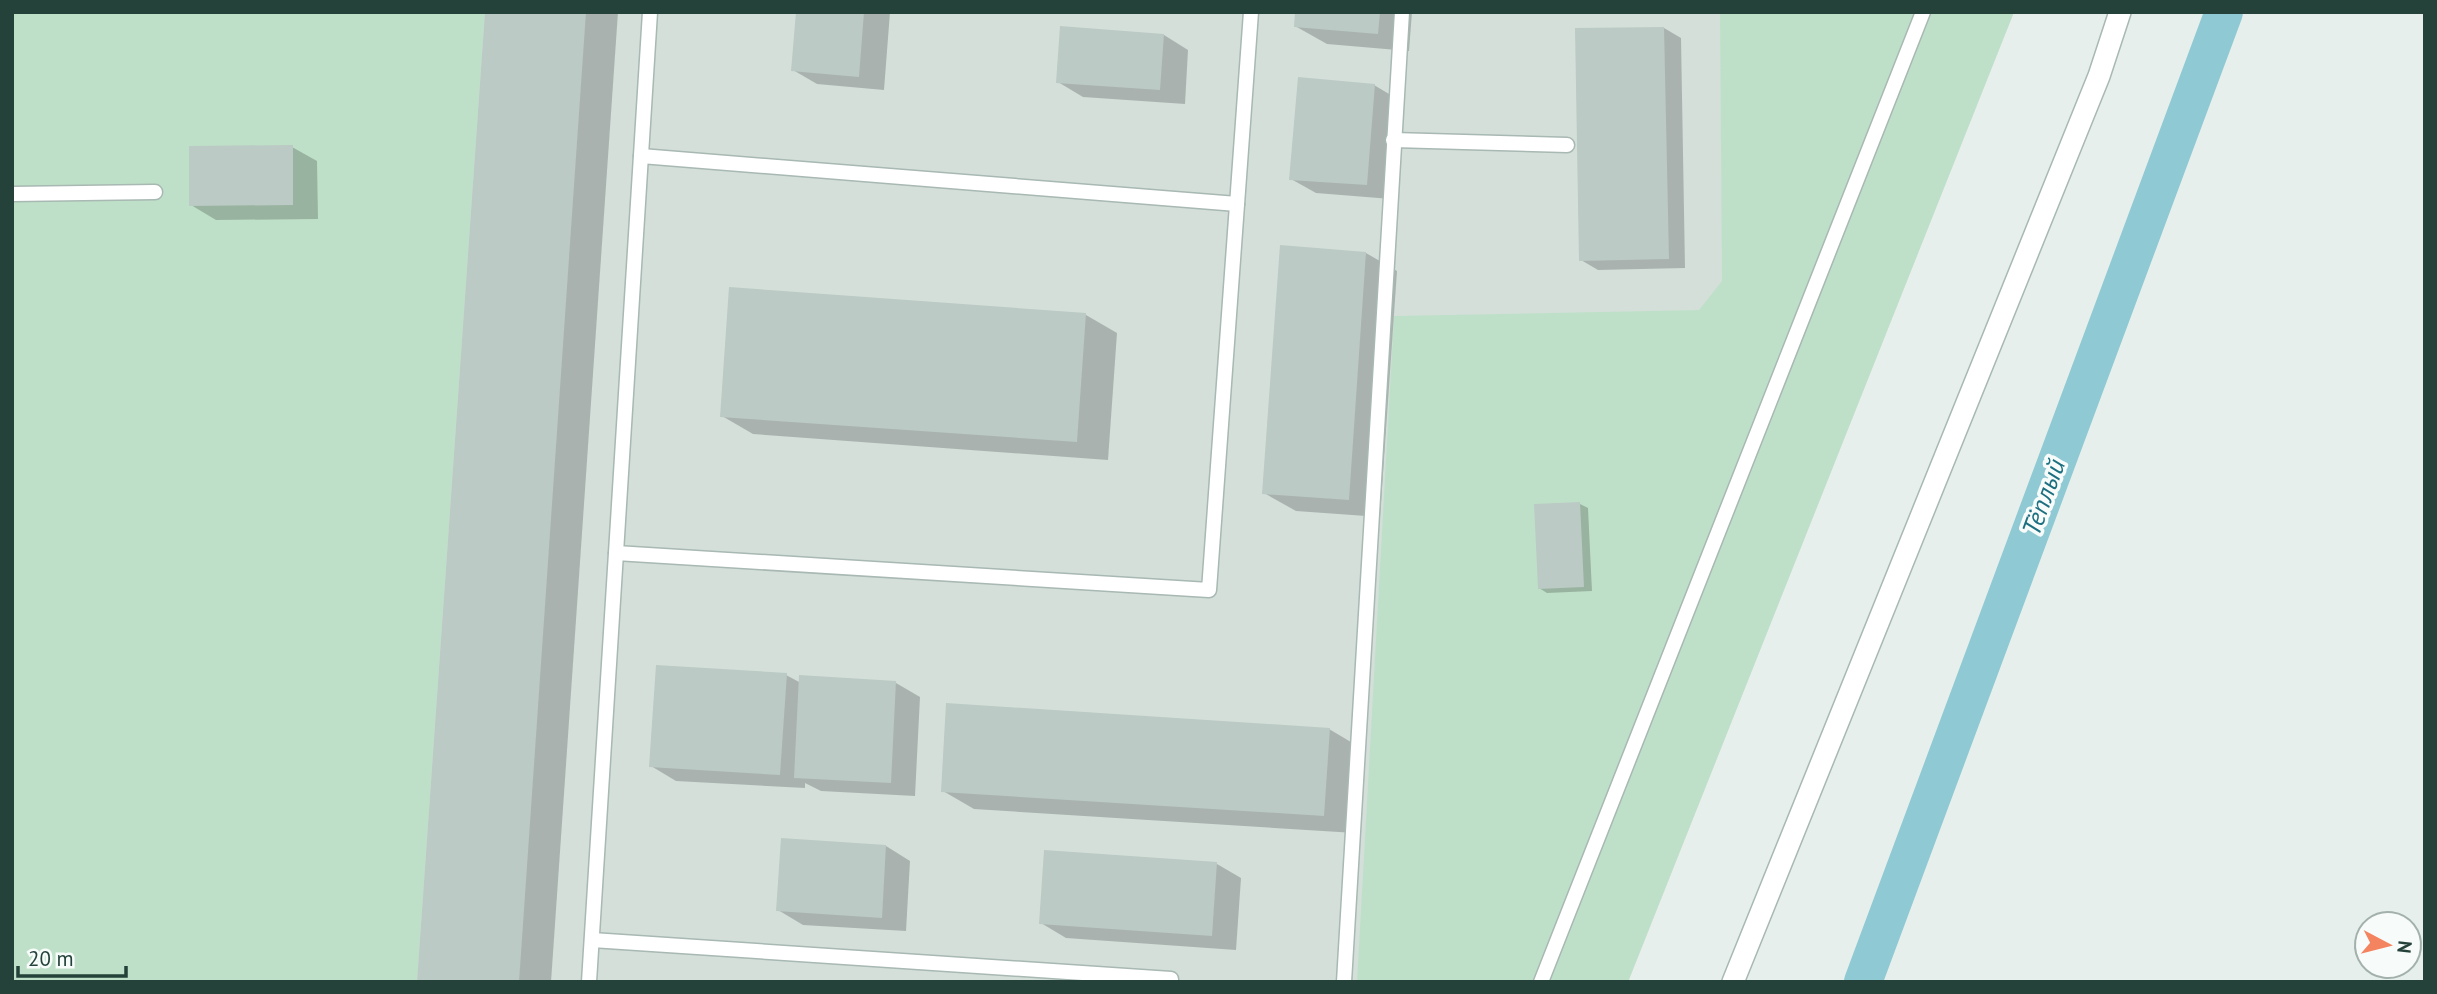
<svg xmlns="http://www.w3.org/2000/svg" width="2437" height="994" font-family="'PT Sans',sans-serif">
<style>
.built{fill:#d4dfda}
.green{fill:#bfe0c8}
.shadow{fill:#0003}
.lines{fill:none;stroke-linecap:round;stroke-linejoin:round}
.canal{stroke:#8ec9d4;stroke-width:38}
.building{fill:#bbcac4}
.lane-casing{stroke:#a8b8b2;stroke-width:17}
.street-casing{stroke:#a8b8b2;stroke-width:24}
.lane{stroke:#fff;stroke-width:14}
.street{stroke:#fff;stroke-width:21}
.labels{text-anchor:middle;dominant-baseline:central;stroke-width:7;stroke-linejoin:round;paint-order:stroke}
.water-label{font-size:26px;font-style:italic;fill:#1c6f80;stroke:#f7fbf9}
</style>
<rect width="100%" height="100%" fill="#e6efeb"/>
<polygon class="built" points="12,12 2014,12 1628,982 12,982"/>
<g class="green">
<polygon points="12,12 485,12 417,982 12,982"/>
<polygon points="1720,12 2014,12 1628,982 1357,982 1394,316 1699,310 1722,281"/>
</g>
<g class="shadow">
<polygon points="487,12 618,12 551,982 419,982"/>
<polygon points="798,12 890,12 884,90 817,84 793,70"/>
<polygon points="1296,12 1412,12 1409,51 1327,44 1295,26"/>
<polygon points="1664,28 1681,38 1685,268 1598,270 1581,260"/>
<polygon points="1164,35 1188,50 1185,104 1083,97 1058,82"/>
<polygon points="1374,85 1399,100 1391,199 1316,193 1291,179"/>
<polygon points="292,147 317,161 318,219 216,220 191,205"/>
<polygon points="1366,253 1397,271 1380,517 1296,511 1264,493"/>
<polygon points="1086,315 1117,333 1108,460 753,434 722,416"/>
<polygon points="1580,504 1588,508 1592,591 1547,593 1539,588"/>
<polygon points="786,675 801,683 896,683 920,697 915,796 821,791 805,783 805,788 676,781 651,766"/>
<polygon points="1329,729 1361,748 1355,833 974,809 943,791"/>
<polygon points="886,846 910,861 906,931 803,925 778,910"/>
<polygon points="1217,864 1241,878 1236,950 1066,938 1041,923"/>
</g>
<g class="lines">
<polyline class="canal" points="1863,982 2224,12"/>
</g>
<g class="building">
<polygon points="485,12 586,12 519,982 417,982"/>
<polygon points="796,12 864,12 859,77 791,71"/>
<polygon points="1295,12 1380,12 1378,34 1294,27"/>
<polygon points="1060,26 1164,34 1160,90 1056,83"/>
<polygon points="1664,27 1669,259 1579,261 1575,28"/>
<polygon points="1298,77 1375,84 1367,185 1289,180"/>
<polygon points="293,145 293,205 189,206 189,146"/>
<polygon points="1280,245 1366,252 1349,500 1262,494"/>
<polygon points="729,287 1086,313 1077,442 720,417"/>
<polygon points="1580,502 1584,587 1538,589 1534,504"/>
<polygon points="656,665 787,673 780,775 649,767"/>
<polygon points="799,675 896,681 891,783 794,778"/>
<polygon points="946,703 1330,728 1324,816 941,792"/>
<polygon points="781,838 886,845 882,918 776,911"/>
<polygon points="1044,850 1217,862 1212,936 1039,924"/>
</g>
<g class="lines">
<defs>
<g id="lane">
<polyline points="1393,140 1567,145"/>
<polyline points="641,156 1237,204"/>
<polyline points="12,194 155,192"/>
<polyline points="616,553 1209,590 1251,12"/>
<polyline points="592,940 1171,979 1171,982"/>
<polyline points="589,982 650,12"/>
<polyline points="1344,982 1402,12"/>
<polyline points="1541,982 1923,12"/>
</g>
<polyline id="street" points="1733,982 2099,76 2120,12"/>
</defs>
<use href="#lane" class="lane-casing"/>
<use href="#street" class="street-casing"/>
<use href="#lane" class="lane"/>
<use href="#street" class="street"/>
</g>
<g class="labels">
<g class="water-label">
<text transform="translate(2043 497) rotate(-70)">Тёплый</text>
</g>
</g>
<rect width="2437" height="994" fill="none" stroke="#24423a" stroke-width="28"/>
<g transform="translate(2388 945) rotate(97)"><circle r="33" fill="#f7fbf9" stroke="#a3b1ad" stroke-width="2"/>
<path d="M0-5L12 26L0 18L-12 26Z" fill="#f4845f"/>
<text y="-10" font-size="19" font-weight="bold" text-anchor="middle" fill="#24423a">N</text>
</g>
<path d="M18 966v10h108v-10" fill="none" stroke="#24423a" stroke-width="3.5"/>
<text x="28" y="966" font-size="21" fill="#24423a" stroke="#f7fbf9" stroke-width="5" paint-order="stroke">20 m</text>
</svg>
